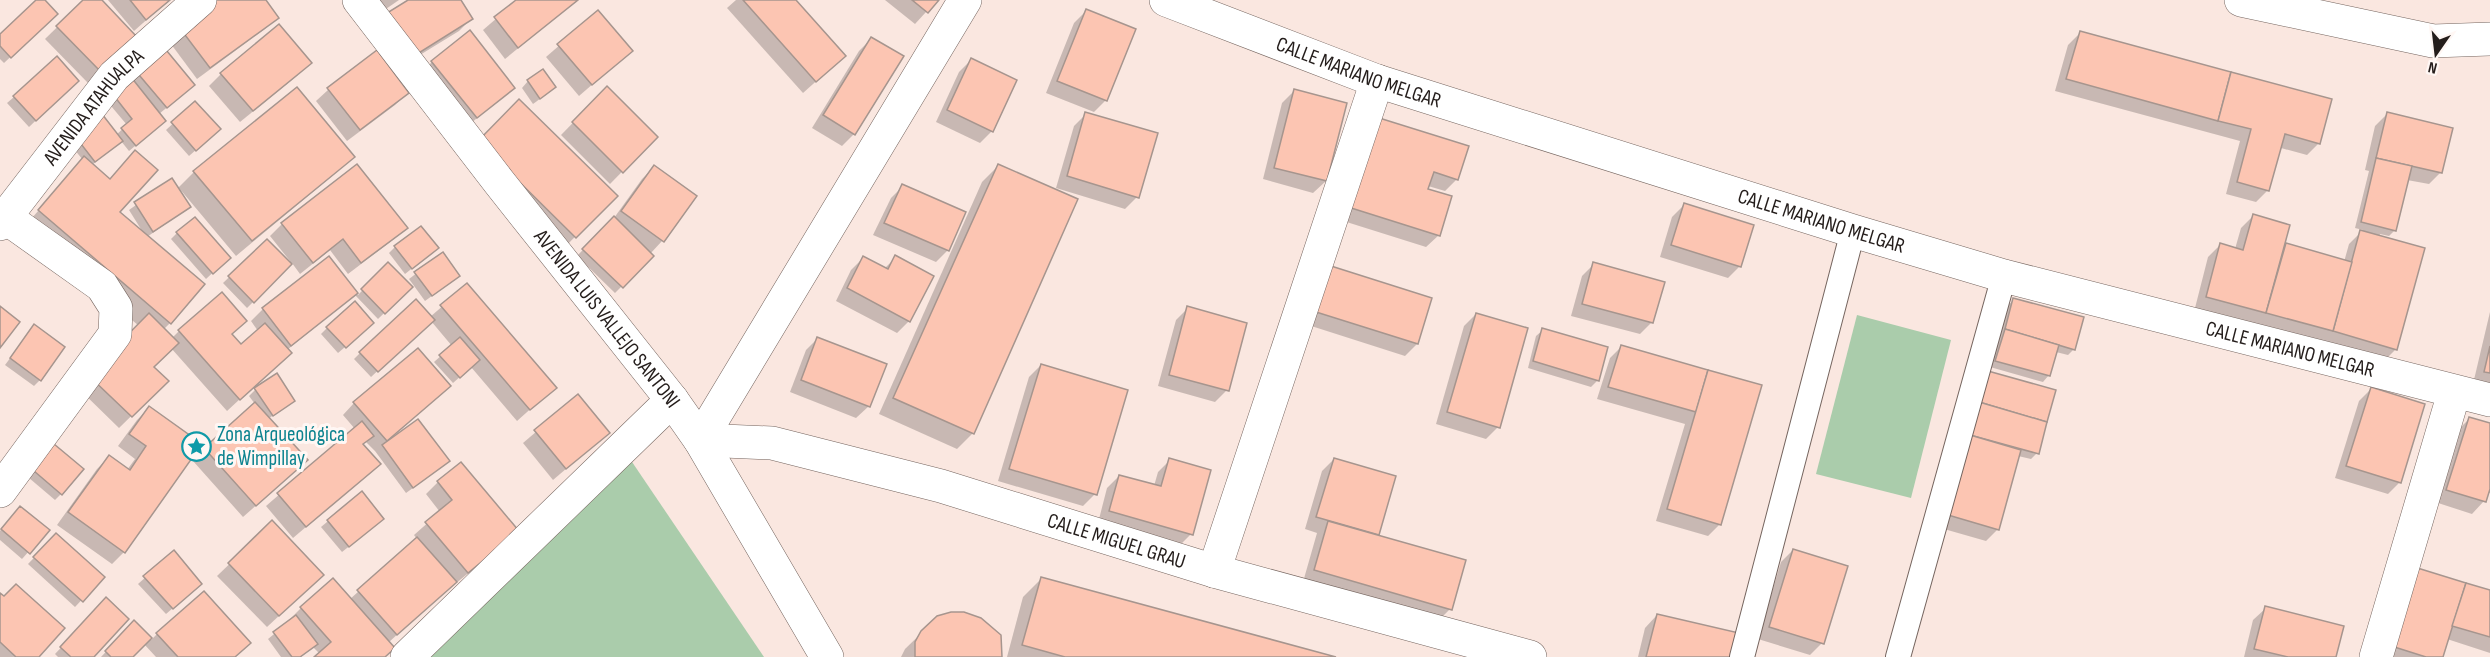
<svg xmlns="http://www.w3.org/2000/svg" width="2490" height="657" font-family="'Sofia Sans Condensed',sans-serif">
<style>
.green{fill:#aaccab}
.shadow{fill:#0003}
.building{fill:#fcc5b2;stroke:#a6958e;stroke-width:1.5}
.lines{fill:none;stroke-linecap:round;stroke-linejoin:round}
.lane-casing{stroke:#75655f;stroke-width:26}
.street-casing{stroke:#75655f;stroke-width:34}
.secondary-casing{stroke:#75655f;stroke-width:34}
.lane{stroke:#fff;stroke-width:24}
.street{stroke:#fff;stroke-width:33}
.secondary{stroke:#fff;stroke-width:33}
.labels{text-anchor:middle;dominant-baseline:central;stroke-width:6;stroke-linejoin:round;paint-order:stroke}
.street-label{font-size:21px;fill:#241d1b;stroke:#fff7f4}
.culture-label{font-size:21px;fill:#0d838f;stroke:#fff7f4;text-anchor:start}
</style>
<rect width="100%" height="100%" fill="#fae7e0"/>
<g class="green">
<polygon points="1857,315 1951,340 1911,498 1816,474"/>
<polygon points="628,456 764,657 426,657"/>
</g>
<g class="shadow">
<polygon points="38,0 43,0 56,14 4,63 0,59 0,36"/>
<polygon points="85,0 100,0 135,37 88,83 45,39"/>
<polygon points="108,0 169,0 134,31"/>
<polygon points="219,0 264,0 277,18 265,29 197,79 168,40"/>
<polygon points="375,0 399,0 383,11"/>
<polygon points="411,0 459,0 471,19 459,31 402,66"/>
<polygon points="518,0 577,0 505,59 483,30"/>
<polygon points="736,0 794,0 832,67 803,93 727,8"/>
<polygon points="885,0 937,0 915,24"/>
<polygon points="1086,11 1106,100 1094,112 1046,93 1074,23"/>
<polygon points="598,12 631,51 579,96 546,57"/>
<polygon points="2080,33 2319,143 2307,155 2281,148 2268,190 2256,202 2226,194 2240,141 2055,91 2068,45"/>
<polygon points="871,39 854,134 842,146 812,128 859,51"/>
<polygon points="971,60 992,131 980,143 936,122 959,72"/>
<polygon points="432,62 513,88 464,129 420,74"/>
<polygon points="135,70 187,91 159,114 158,127 129,151 121,141 92,165 118,212 144,234 129,210 171,180 177,189 194,172 353,156 337,172 236,256 179,188 177,189 189,207 147,237 170,323 163,330 172,338 179,331 231,335 240,346 258,331 251,321 263,309 329,258 358,295 388,264 411,287 378,319 355,295 287,350 290,353 227,411 171,348 152,367 167,381 119,428 78,388 139,326 24,227 83,160 69,143 116,135 127,125 106,100"/>
<polygon points="221,74 298,75 240,122 209,86"/>
<polygon points="528,81 548,93 533,104 522,88"/>
<polygon points="71,87 29,127 7,103 14,97"/>
<polygon points="607,88 656,137 610,184 561,135"/>
<polygon points="328,90 407,93 395,105 347,141 316,101"/>
<polygon points="1294,91 1346,104 1326,181 1313,193 1263,179 1282,103"/>
<polygon points="195,103 213,135 189,156 166,130"/>
<polygon points="1086,114 1137,197 1125,209 1056,188 1074,126"/>
<polygon points="2387,114 2441,172 2429,184 2407,180 2395,230 2389,236 2380,234 2379,237 2396,349 2384,361 2195,308 2208,257 2220,245 2235,249 2241,228 2253,216 2284,244 2344,262 2349,244 2363,230 2355,228 2369,171 2365,170 2375,126"/>
<polygon points="1365,131 1457,179 1445,191 1428,186 1427,190 1439,235 1426,247 1337,219"/>
<polygon points="467,154 615,196 563,249"/>
<polygon points="998,166 1076,200 973,433 957,449 879,414 982,182"/>
<polygon points="654,167 694,196 662,241 650,254 652,256 615,293 577,256 614,218 642,179"/>
<polygon points="903,186 948,250 936,262 873,235 891,198"/>
<polygon points="1684,205 1740,266 1728,278 1660,257 1672,217"/>
<polygon points="282,224 406,228 394,239 348,274 330,250 300,274 292,263 247,308 223,283 267,241 289,263 290,261 270,236"/>
<polygon points="177,233 222,264 206,279 171,239"/>
<polygon points="395,247 430,254 405,274 389,253"/>
<polygon points="442,254 451,282 425,301 409,279"/>
<polygon points="896,257 909,321 897,333 836,301 851,270 863,258 884,269"/>
<polygon points="1594,264 1652,322 1640,334 1571,316 1582,276"/>
<polygon points="1319,280 1417,344 1405,356 1305,324"/>
<polygon points="467,285 554,388 517,421 471,367 453,383 434,362 452,346 431,321 371,377 354,359 360,353 430,317"/>
<polygon points="2014,300 2074,349 2068,355 2056,352 2049,375 2043,382 1990,367 2007,306"/>
<polygon points="1188,308 1227,390 1215,402 1158,386 1176,320"/>
<polygon points="2490,312 2490,388 2473,384"/>
<polygon points="1476,314 1498,427 1486,439 1436,424 1464,326"/>
<polygon points="34,326 40,380 34,386 5,365"/>
<polygon points="327,328 366,329 338,353 321,334"/>
<polygon points="1543,330 1598,380 1591,387 1528,368 1536,336"/>
<polygon points="818,338 869,406 856,418 790,392 806,350"/>
<polygon points="1622,346 1761,386 1720,524 1708,536 1656,521 1685,424 1597,399 1610,358"/>
<polygon points="1041,365 1095,494 1083,506 998,481 1029,377"/>
<polygon points="1982,379 2037,453 2031,459 2018,456 1998,529 1986,541 1937,527"/>
<polygon points="449,386 389,439 442,467 406,493 375,451 366,442 362,445 367,475 293,538 266,506 355,429 343,415 354,403"/>
<polygon points="2371,389 2400,482 2388,494 2335,478 2359,401"/>
<polygon points="255,390 293,401 268,419 294,472 243,517 193,461 255,404 249,396"/>
<polygon points="578,396 608,433 553,480 523,443"/>
<polygon points="149,408 200,445 124,552 112,564 57,525 97,469 109,457 127,470 135,459 118,446 137,420"/>
<polygon points="2470,418 2490,425 2490,493 2487,493 2484,501 2472,514 2435,502 2458,430"/>
<polygon points="42,448 61,494 55,500 22,472"/>
<polygon points="1334,459 1395,477 1377,536 1450,609 1438,621 1303,582 1317,533 1305,529 1322,471"/>
<polygon points="1170,460 1191,534 1179,546 1098,523 1107,488 1119,476 1154,486 1158,472"/>
<polygon points="438,482 505,543 455,584 453,583 388,643 384,657 316,657 320,654 313,647 301,657 281,657 268,639 290,621 289,620 301,608 332,580 349,600 417,539 414,535 440,512 426,494"/>
<polygon points="362,493 376,525 342,552 321,527"/>
<polygon points="14,514 47,531 22,559 0,540 0,531"/>
<polygon points="272,523 310,587 267,627 217,576"/>
<polygon points="56,535 103,577 75,607 28,564"/>
<polygon points="1793,550 1822,643 1810,655 1758,639 1781,562"/>
<polygon points="173,553 194,590 166,614 138,584"/>
<polygon points="1041,579 1330,657 1007,657 1023,597"/>
<polygon points="2490,592 2490,653 2447,639 2442,657 2377,657"/>
<polygon points="0,595 37,657 0,657"/>
<polygon points="106,600 92,657 58,657 55,654"/>
<polygon points="2266,608 2335,657 2244,657 2253,620"/>
<polygon points="1657,615 1732,657 1638,657 1645,628"/>
<polygon points="938,617 1001,657 901,657 905,649"/>
<polygon points="134,622 151,640 157,634 234,657 156,657 144,644 131,657 101,657"/>
</g>
<g class="building">
<polygon points="36,0 45,0 58,14 11,58 0,46 0,34"/>
<polygon points="83,0 102,0 137,37 101,72 56,26"/>
<polygon points="130,0 170,0 146,20"/>
<polygon points="216,0 266,0 279,18 210,68 179,27"/>
<polygon points="408,0 461,0 473,19 414,56 387,13"/>
<polygon points="516,0 578,0 518,48 494,17"/>
<polygon points="743,0 796,0 846,56 816,82"/>
<polygon points="912,0 939,0 928,13"/>
<polygon points="1086,9 1136,29 1107,101 1057,81"/>
<polygon points="598,10 633,51 592,85 557,44"/>
<polygon points="279,24 312,63 253,111 220,73"/>
<polygon points="470,30 515,88 477,118 431,61"/>
<polygon points="2080,31 2231,72 2218,121 2066,79"/>
<polygon points="871,37 904,56 855,135 823,115"/>
<polygon points="162,45 195,85 167,108 134,69"/>
<polygon points="377,50 409,93 360,130 327,88"/>
<polygon points="57,56 79,81 36,121 13,96"/>
<polygon points="971,58 1017,80 993,132 947,110"/>
<polygon points="543,69 556,87 540,99 527,80"/>
<polygon points="2231,72 2332,99 2320,144 2285,134 2269,191 2237,182 2251,129 2218,121"/>
<polygon points="131,77 166,121 136,146 121,128 132,119 111,92"/>
<polygon points="607,86 658,137 623,173 572,122"/>
<polygon points="297,87 355,157 252,241 193,171"/>
<polygon points="1294,89 1347,103 1327,181 1274,168"/>
<polygon points="519,99 618,196 576,238 478,141"/>
<polygon points="195,101 221,129 196,151 171,122"/>
<polygon points="1085,112 1158,133 1139,198 1067,176"/>
<polygon points="2387,112 2453,128 2442,173 2376,158"/>
<polygon points="102,114 123,141 95,162 74,135"/>
<polygon points="1376,117 1469,146 1458,180 1434,172 1428,189 1452,196 1440,236 1348,207"/>
<polygon points="135,150 158,170 120,212 205,284 171,324 38,210 84,156 110,179"/>
<polygon points="2376,158 2412,166 2396,231 2361,222"/>
<polygon points="357,164 408,228 361,263 343,239 313,263 281,223"/>
<polygon points="998,164 1078,199 974,434 893,398"/>
<polygon points="654,165 697,196 664,242 621,211"/>
<polygon points="172,178 191,207 153,232 134,202"/>
<polygon points="902,184 966,212 949,251 884,223"/>
<polygon points="1684,203 1754,225 1741,267 1671,245"/>
<polygon points="2253,214 2290,225 2266,313 2206,297 2220,243 2243,250"/>
<polygon points="614,216 654,256 623,288 582,249"/>
<polygon points="195,217 231,258 213,274 176,232"/>
<polygon points="421,226 439,248 412,269 394,246"/>
<polygon points="2360,230 2425,248 2397,350 2333,331"/>
<polygon points="267,239 292,264 254,303 228,276"/>
<polygon points="2286,243 2352,262 2333,331 2266,313"/>
<polygon points="443,252 460,276 432,296 414,272"/>
<polygon points="895,255 934,276 910,322 847,288 863,256 888,269"/>
<polygon points="329,256 358,293 291,346 262,308"/>
<polygon points="388,262 413,287 385,314 361,289"/>
<polygon points="1593,262 1665,282 1653,323 1582,304"/>
<polygon points="1331,266 1432,298 1418,344 1316,312"/>
<polygon points="467,283 557,388 530,410 440,305"/>
<polygon points="222,292 247,321 232,334 241,344 265,323 292,353 240,400 178,330"/>
<polygon points="2013,298 2084,317 2075,350 2005,329"/>
<polygon points="416,299 435,320 378,372 359,352"/>
<polygon points="355,301 374,323 346,348 326,327"/>
<polygon points="0,306 20,322 0,348"/>
<polygon points="1187,306 1247,323 1229,391 1169,375"/>
<polygon points="149,313 179,343 154,367 169,381 132,417 88,375"/>
<polygon points="1476,313 1528,328 1500,428 1447,412"/>
<polygon points="34,324 65,347 41,381 10,358"/>
<polygon points="1542,328 1608,347 1599,381 1533,361"/>
<polygon points="2005,329 2059,345 2050,376 1995,361"/>
<polygon points="460,337 480,360 460,378 439,355"/>
<polygon points="817,337 887,364 870,407 801,380"/>
<polygon points="1621,345 1708,370 1696,412 1608,387"/>
<polygon points="2490,346 2490,373 2484,372"/>
<polygon points="418,348 451,386 387,441 353,402"/>
<polygon points="1041,364 1128,390 1097,495 1009,469"/>
<polygon points="1708,370 1762,385 1721,525 1667,509"/>
<polygon points="1988,371 2056,390 2047,422 1979,402"/>
<polygon points="277,373 295,401 273,416 254,388"/>
<polygon points="2371,387 2425,404 2401,483 2346,466"/>
<polygon points="578,394 610,433 566,469 534,430"/>
<polygon points="255,402 308,460 256,506 204,448"/>
<polygon points="1979,402 2047,422 2039,454 1970,435"/>
<polygon points="149,406 202,444 125,553 68,512 109,455 130,470 146,446 129,434"/>
<polygon points="2469,417 2490,423 2490,489 2486,502 2446,490"/>
<polygon points="418,419 450,461 413,488 382,445"/>
<polygon points="362,421 374,436 363,444 381,464 306,527 277,493"/>
<polygon points="1970,435 2021,450 1999,530 1948,515"/>
<polygon points="48,439 84,469 62,495 27,465"/>
<polygon points="1169,458 1211,470 1193,535 1109,511 1119,475 1161,486"/>
<polygon points="1334,458 1396,476 1379,535 1316,517"/>
<polygon points="461,462 519,531 468,573 425,522 452,500 437,481"/>
<polygon points="362,491 384,519 349,547 327,520"/>
<polygon points="20,506 50,530 30,554 1,529"/>
<polygon points="272,520 324,575 279,616 228,563"/>
<polygon points="1328,521 1466,560 1452,610 1314,570"/>
<polygon points="56,533 105,577 83,602 33,557"/>
<polygon points="417,537 457,582 397,635 357,590"/>
<polygon points="1793,549 1848,566 1824,644 1769,627"/>
<polygon points="174,550 202,584 173,609 143,576"/>
<polygon points="2411,566 2466,583 2443,657 2426,657 2388,645"/>
<polygon points="1041,577 1336,657 1065,657 1022,645"/>
<polygon points="333,578 395,648 385,657 314,657 331,642 300,607"/>
<polygon points="2466,583 2490,590 2490,637 2452,626"/>
<polygon points="16,584 65,628 39,657 16,657 0,642 0,593 4,596"/>
<polygon points="204,591 251,643 235,657 178,657 156,633"/>
<polygon points="106,597 129,619 94,657 71,657 60,647"/>
<polygon points="2265,606 2344,626 2336,657 2288,657 2254,649"/>
<polygon points="951,612 964,612 981,618 1001,635 1002,657 915,657 915,642 921,631 937,616"/>
<polygon points="1657,614 1739,633 1734,657 1646,657"/>
<polygon points="296,615 318,644 300,657 292,657 273,632"/>
<polygon points="134,620 152,638 133,657 111,657 105,651"/>
</g>
<g class="lines">
<defs>
<g id="lane">
<polyline points="1742,657 1853,231"/>
<polyline points="1898,657 2004,276"/>
</g>
<g id="street">
<path id="s1" d="M965,0L700,440L772,443L941,486L1214,571L1530,657"/>
<path id="s2" d="M1166,0L1377,81L1853,231L2004,276L2490,400"/>
<polyline points="2241,0 2433,41 2490,39"/>
<path id="s3" d="M0,224L114,76L200,0"/>
<polyline points="0,491 115,334 116,308 102,286 5,217"/>
<polyline points="1214,571 1377,81"/>
<polyline points="407,657 672,400"/>
<polyline points="2376,657 2454,393"/>
</g>
<g id="secondary">
<path id="s4" d="M359,0L499,182L672,400L700,440L827,657"/>
</g>
</defs>
<use href="#lane" class="lane-casing"/>
<use href="#street" class="street-casing"/>
<use href="#secondary" class="secondary-casing"/>
<use href="#lane" class="lane"/>
<use href="#street" class="street"/>
<use href="#secondary" class="secondary"/>
</g>
<defs>
<symbol id="sight-ring" viewBox="-11 -11 22 22"><circle r="9.5" fill="#fff7f4" stroke="#0f9aa8" stroke-width="1.5"/><path d="M0-6L1.8-2.2L6-1.7L2.9 1.2L3.7 5.4L0 3.3L-3.7 5.4L-2.9 1.2L-6-1.7L-1.8-2.2Z" fill="#0f9aa8"/></symbol>
</defs>
<g fill-rule="evenodd">
<use href="#sight-ring" x="180" y="430" width="33" height="33"/>
</g>
<g class="labels">
<g class="street-label">
<text stroke="none"><textPath href="#s2" startOffset="206">CALLE MARIANO MELGAR</textPath></text>
<text stroke="none"><textPath href="#s3" startOffset="150">AVENIDA ATAHUALPA</textPath></text>
<text stroke="none"><textPath href="#s2" startOffset="692">CALLE MARIANO MELGAR</textPath></text>
<text stroke="none"><textPath href="#s4" startOffset="404">AVENIDA LUIS VALLEJO SANTONI</textPath></text>
<text stroke="none"><textPath href="#s2" startOffset="1178">CALLE MARIANO MELGAR</textPath></text>
<text stroke="none"><textPath href="#s1" startOffset="944">CALLE MIGUEL GRAU</textPath></text>
</g>
<g class="culture-label">
<text x="217" y="434">Zona Arqueológica<tspan x="217" dy="24">de Wimpillay</tspan></text>
</g>
</g>
<g transform="translate(2436 54) rotate(194)" stroke="#fff7f4" stroke-width="4.5" paint-order="stroke">
<path d="M0-4.5L10 22L0 15L-10 22Z" fill="#241d1b"/>
<text y="-9" font-size="16" font-weight="bold" text-anchor="middle" fill="#241d1b">N</text>
</g>
</svg>
